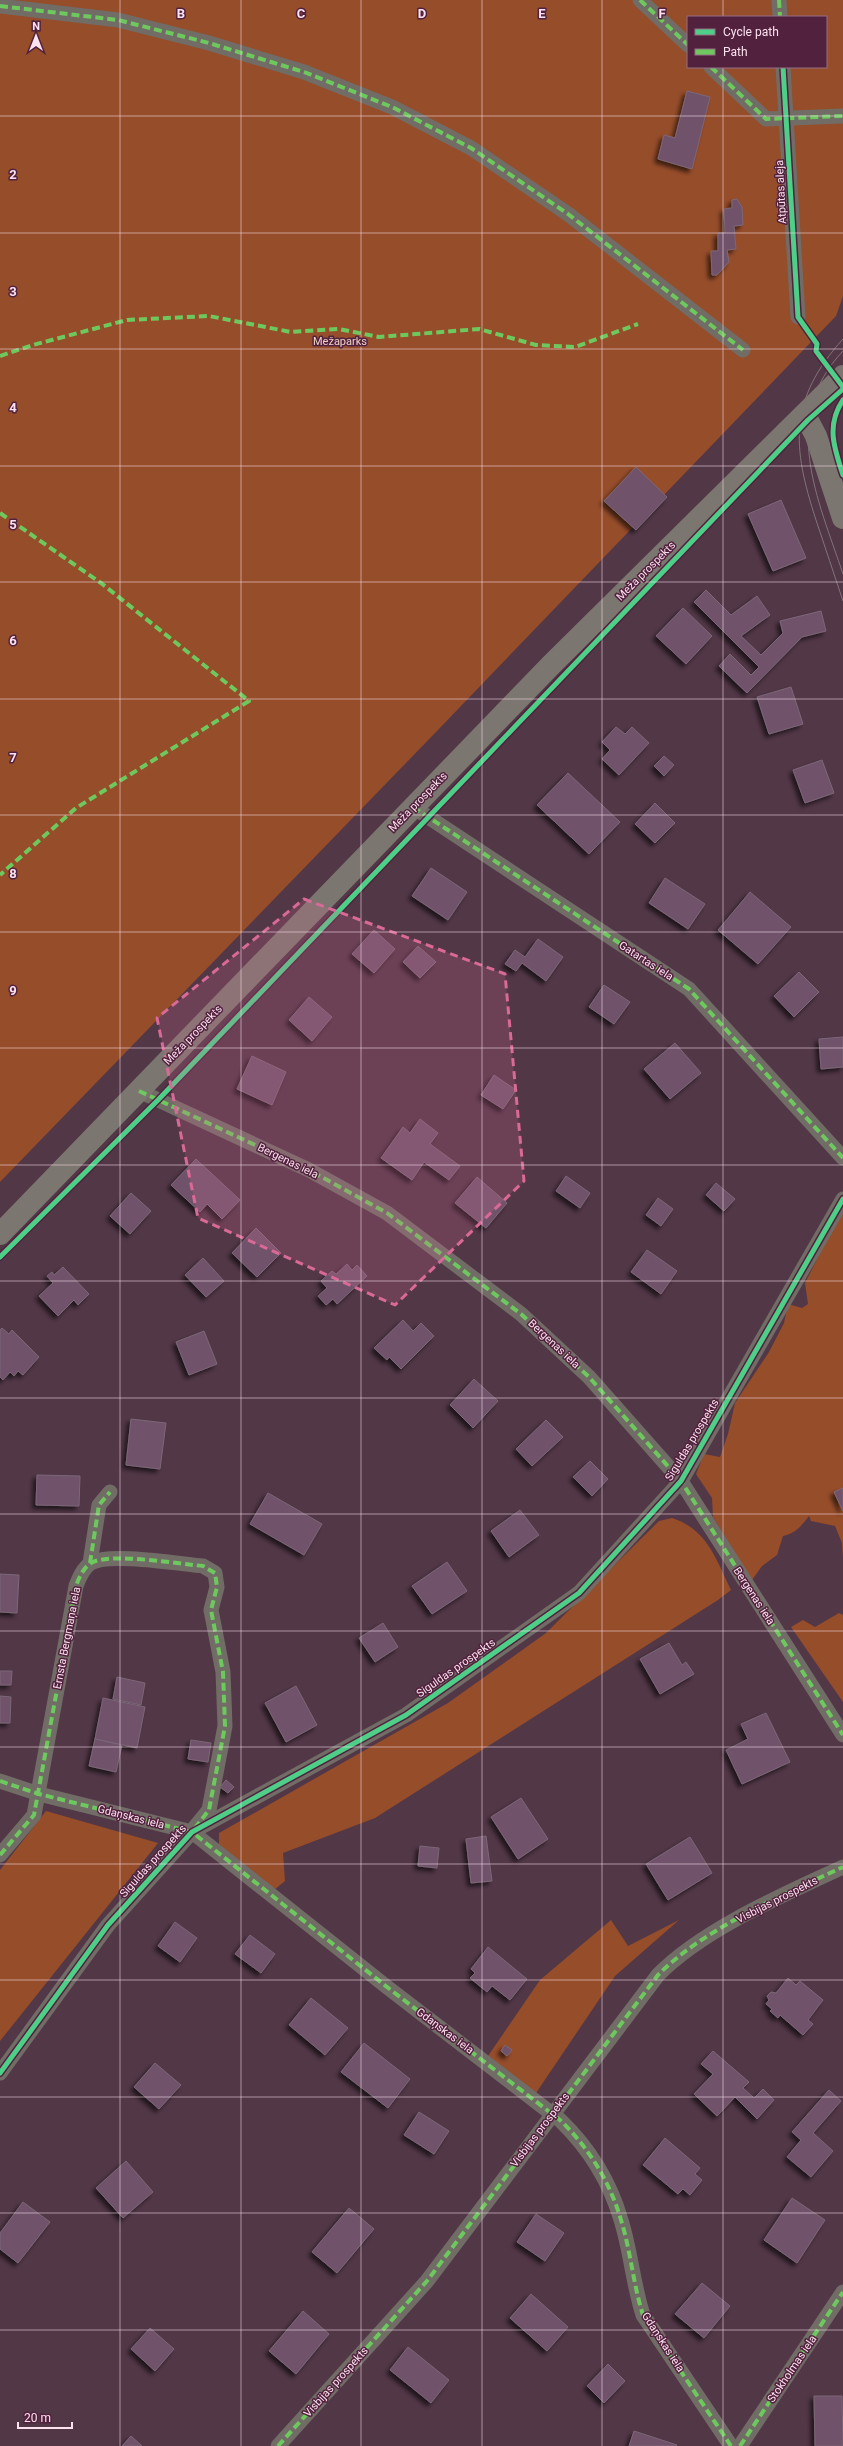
<svg xmlns="http://www.w3.org/2000/svg" width="843" height="2446" font-family="Roboto,sans-serif">
<style>
.green{fill:#964d2a;fill-rule:evenodd}
.building{fill:#6f536a;stroke:#7c6777;filter:url(#shadow)}
.lines{fill:none;stroke-linecap:round;stroke-linejoin:round}
.street{stroke:#716c66;stroke-width:15}
.secondary{stroke:#7b766f;stroke-width:22}
.tram{stroke:#807477;stroke-width:1}
.quiet{stroke:#6dc95d;stroke-width:4;stroke-dasharray:8 4;stroke-linecap:butt}
.cycleway-casing{stroke:#52213e;stroke-width:8}
.cycleway{stroke:#4dcf88;stroke-width:5}
.marked{fill:#d96996;fill-opacity:0.2;stroke:#d96996;stroke-width:3;stroke-dasharray:8 5;stroke-linejoin:round}
.grid{fill:none;stroke:#fce2ef;stroke-width:1;stroke-opacity:0.55}
.labels{text-anchor:middle;dominant-baseline:central;stroke-width:3;stroke-linejoin:round;paint-order:stroke}
.street-label{font-size:11px;fill:#fce2ef;stroke:#52213e}
.park-label{font-size:11px;fill:#edd1c4;stroke:#52213e}
.grid-label{font-size:13px;text-anchor:middle;font-weight:bold;fill:#fce2ef;stroke:#52213e;stroke-width:3;stroke-linejoin:round;paint-order:stroke}
</style>
<defs>
<filter id="shadow"><feDropShadow dx="-3.5" dy="3.5" stdDeviation="2" flood-color="#0009"/></filter>
</defs>
<rect width="100%" height="100%" fill="#523747"/>
<g class="green">
<path d="M0,0H843V296L836,316L436,732L0,1182ZM688,17H826V67H688Z"/>
<path d="M843,1208V1558L842,1543L835,1526L811,1521L809,1516C802,1525 795,1534 783,1536L777,1555L762,1566L752,1580L713,1517L712,1498L696,1474L704,1454L720,1457L728,1434L735,1403L769,1352L784,1323L788,1304L802,1308L808,1304L805,1283Z"/>
<path d="M672,1518C707,1529 716,1559 731,1590L718,1600L375,1818L283,1853L285,1881L274,1890L219,1846V1833L448,1703L546,1633L659,1521Z"/>
<polygon points="839,1613 843,1615 843,1702 791,1627 803,1620 815,1627"/>
<polygon points="46,1811 158,1843 0,2041 0,1870"/>
<polygon points="611,1920 628,1946 679,1920 615,1976 536,2093 488,2056 540,1980"/>
</g>
<g class="building">
<polygon points="687,91 710,97 692,169 658,159 664,135 675,138"/>
<polygon points="737,199 742,207 743,225 734,226 736,249 727,250 729,262 717,275 712,275 711,251 718,251 718,233 725,233 724,209 732,208 732,200"/>
<polygon points="636,467 667,497 636,530 604,501"/>
<polygon points="781,500 806,558 773,571 748,514"/>
<polygon points="706,590 731,615 757,596 770,615 741,636 761,655 783,633 780,621 821,611 826,631 802,637 747,693 719,666 730,654 751,675 759,667 694,602"/>
<polygon points="683,608 712,636 686,664 656,636"/>
<polygon points="791,687 803,724 769,734 757,697"/>
<polygon points="616,727 625,734 632,727 649,743 619,775 602,759 610,750 602,742"/>
<polygon points="664,756 674,765 664,776 654,766"/>
<polygon points="822,760 834,793 805,803 793,770"/>
<polygon points="568,773 620,822 589,854 537,805"/>
<polygon points="655,803 675,823 655,843 635,824"/>
<polygon points="431,868 467,892 448,920 412,896"/>
<polygon points="665,878 705,904 688,929 649,903"/>
<polygon points="750,892 791,927 758,964 718,930"/>
<polygon points="374,930 395,949 374,973 352,954"/>
<polygon points="538,939 563,957 546,981 522,963 516,971 505,964 515,950 525,957"/>
<polygon points="418,946 436,962 420,978 403,962"/>
<polygon points="799,972 819,992 794,1017 774,996"/>
<polygon points="604,985 630,1002 614,1024 589,1007"/>
<polygon points="309,997 332,1017 312,1041 289,1020"/>
<polygon points="843,1037 843,1067 821,1069 819,1039"/>
<polygon points="675,1043 701,1073 670,1099 644,1069"/>
<polygon points="252,1056 286,1072 272,1105 237,1089"/>
<polygon points="494,1075 516,1090 503,1109 481,1095"/>
<polygon points="420,1119 438,1133 430,1144 460,1166 449,1180 424,1162 412,1180 381,1158 403,1127 410,1133"/>
<polygon points="196,1159 240,1200 222,1219 207,1204 200,1212 171,1185"/>
<polygon points="566,1176 590,1193 580,1208 556,1191"/>
<polygon points="477,1177 507,1203 486,1228 455,1203"/>
<polygon points="716,1183 735,1199 724,1211 706,1195"/>
<polygon points="131,1193 151,1211 130,1234 110,1216"/>
<polygon points="658,1198 673,1209 661,1226 646,1215"/>
<polygon points="256,1228 281,1253 257,1277 232,1253"/>
<polygon points="647,1250 677,1271 661,1294 631,1272"/>
<polygon points="203,1258 224,1281 206,1297 185,1275"/>
<polygon points="347,1264 352,1270 357,1265 367,1276 337,1304 333,1299 326,1305 318,1296 327,1288 321,1281 332,1271 336,1274"/>
<polygon points="63,1267 89,1294 78,1305 74,1300 58,1316 39,1296 53,1283 47,1276 52,1272 54,1275"/>
<polygon points="403,1320 413,1331 421,1323 434,1336 401,1369 389,1357 387,1360 374,1348"/>
<polygon points="2,1328 9,1334 12,1330 39,1357 23,1375 18,1371 14,1376 10,1372 3,1380 0,1377 0,1330"/>
<polygon points="204,1331 217,1364 189,1375 176,1342"/>
<polygon points="474,1379 498,1401 473,1428 450,1405"/>
<polygon points="131,1419 166,1423 160,1469 126,1465"/>
<polygon points="546,1420 563,1437 532,1466 516,1449"/>
<polygon points="590,1461 608,1479 592,1496 573,1477"/>
<polygon points="37,1475 80,1476 79,1506 36,1505"/>
<polygon points="843,1488 843,1511 834,1492"/>
<polygon points="268,1493 322,1524 304,1555 250,1524"/>
<polygon points="520,1510 539,1535 509,1557 491,1531"/>
<polygon points="447,1562 467,1591 432,1614 412,1586"/>
<polygon points="0,1574 19,1575 17,1613 0,1612"/>
<polygon points="383,1623 398,1647 375,1662 359,1638"/>
<polygon points="669,1643 682,1665 686,1662 694,1674 660,1694 640,1659"/>
<polygon points="0,1671 12,1671 11,1685 0,1685"/>
<polygon points="117,1677 145,1683 141,1705 113,1699"/>
<polygon points="296,1686 317,1725 286,1742 265,1703"/>
<polygon points="0,1696 11,1697 10,1723 0,1723"/>
<polygon points="103,1698 145,1707 137,1748 95,1739"/>
<polygon points="766,1713 790,1762 742,1784 726,1750 748,1739 741,1724"/>
<polygon points="95,1739 122,1745 116,1772 89,1766"/>
<polygon points="191,1740 211,1743 208,1762 188,1759"/>
<polygon points="226,1780 234,1787 228,1793 220,1787"/>
<polygon points="521,1798 548,1839 518,1859 491,1817"/>
<polygon points="486,1836 492,1881 471,1883 466,1839"/>
<polygon points="690,1837 712,1873 668,1900 646,1864"/>
<polygon points="420,1846 439,1848 437,1868 418,1866"/>
<polygon points="175,1922 197,1938 180,1962 158,1946"/>
<polygon points="250,1935 275,1954 261,1973 235,1954"/>
<polygon points="488,1947 527,1979 510,2000 492,1986 487,1992 470,1978 475,1973 471,1969"/>
<polygon points="788,1978 796,1985 800,1981 823,2000 808,2020 813,2024 803,2035 780,2015 778,2018 770,2011 772,2009 766,2004 769,2000 767,1996 771,1992 776,1993"/>
<polygon points="311,1998 348,2028 325,2055 289,2025"/>
<polygon points="364,2043 410,2079 388,2108 341,2072"/>
<polygon points="505,2045 512,2050 507,2056 501,2051"/>
<polygon points="713,2051 749,2082 743,2088 754,2098 763,2089 774,2100 757,2119 735,2097 717,2116 694,2094 713,2074 701,2064"/>
<polygon points="155,2063 181,2085 159,2109 134,2087"/>
<polygon points="829,2090 841,2101 813,2133 833,2151 811,2177 787,2157 801,2140 792,2132"/>
<polygon points="419,2112 449,2131 434,2154 404,2135"/>
<polygon points="665,2138 700,2168 695,2174 702,2180 690,2195 683,2189 678,2194 643,2165"/>
<polygon points="126,2161 153,2192 123,2218 96,2188"/>
<polygon points="792,2198 825,2220 797,2263 764,2240"/>
<polygon points="23,2202 50,2222 18,2263 0,2249 0,2233"/>
<polygon points="349,2208 374,2229 337,2273 312,2252"/>
<polygon points="536,2214 564,2233 545,2261 517,2242"/>
<polygon points="702,2283 730,2306 704,2338 675,2314"/>
<polygon points="531,2294 568,2327 547,2351 510,2318"/>
<polygon points="303,2311 329,2334 296,2374 269,2351"/>
<polygon points="150,2328 174,2349 155,2371 131,2349"/>
<polygon points="408,2347 449,2380 431,2403 390,2370"/>
<polygon points="608,2364 625,2381 604,2403 587,2386"/>
<polygon points="814,2396 842,2396 843,2446 815,2446"/>
<polygon points="634,2431 677,2445 676,2446 629,2446"/>
<polygon points="131,2436 142,2446 122,2446"/>
</g>
<g class="lines">
<g class="street">
<polyline points="640,0 688,45"/>
<polyline points="779,0 780,17"/>
<polyline points="0,6 118,20 209,43 304,72 392,107 471,148 568,214 743,350"/>
<polyline points="711,67 766,119 843,116"/>
<polyline points="783,67 798,317"/>
<polyline points="413,807 689,989 843,1158"/>
<polyline points="139,1091 309,1170 387,1213 521,1314 589,1377 681,1481 843,1735"/>
<polyline points="90,1563 99,1505 110,1492"/>
<path d="M0,1781L39,1794L192,1832L387,1987L560,2120C589,2148 610,2182 621,2220C631,2252 633,2284 643,2315L731,2446"/>
<path d="M0,1855L34,1815L76,1586C79,1578 83,1568 91,1563C109,1552 180,1564 203,1566L215,1573L217,1587L211,1610L223,1672L225,1726L209,1810L195,1827"/>
<polyline points="0,2073 108,1925 192,1832 406,1715 579,1593 681,1481 843,1199"/>
<path d="M278,2446L427,2281L658,1975C703,1929 785,1894 843,1867"/>
<polyline points="740,2446 843,2292"/>
</g>
<g class="secondary">
<polyline points="805,415 816,436 843,518"/>
<polyline points="0,1234 552,664 843,376"/>
</g>
<g class="tram">
<path d="M843,339C788,400 792,446 816,520C825,547 834,574 843,601"/>
<path d="M843,351C779,418 818,499 843,574"/>
</g>
<g class="quiet">
<polyline points="640,0 688,45"/>
<polyline points="779,0 780,17"/>
<polyline points="0,6 118,20 209,43 304,72 392,107 471,148 568,214 743,350"/>
<polyline points="711,67 766,119 843,116"/>
<polyline points="0,356 33,345 127,320 209,316 291,332 339,329 379,337 479,329 536,345 575,347 638,324"/>
<polyline points="0,513 101,583 249,701 76,808 0,875"/>
<polyline points="413,807 689,989 843,1158"/>
<polyline points="139,1091 309,1170 387,1213 521,1314 589,1377 681,1481 843,1735"/>
<polyline points="90,1563 99,1505 110,1492"/>
<path d="M0,1781L39,1794L192,1832L387,1987L560,2120C589,2148 610,2182 621,2220C631,2252 633,2284 643,2315L731,2446"/>
<path d="M0,1855L34,1815L76,1586C79,1578 83,1568 91,1563C109,1552 180,1564 203,1566L215,1573L217,1587L211,1610L223,1672L225,1726L209,1810L195,1828"/>
<path d="M278,2446L427,2281L658,1975C703,1929 785,1894 843,1867"/>
<polyline points="740,2446 843,2292"/>
</g>
<defs>
<g id="cycleway">
<polyline points="783,67 798,317 817,344 816,351 843,387"/>
<path d="M843,400C826,425 834,448 843,475"/>
<polyline points="0,1257 158,1100 808,420 843,389"/>
<polyline points="0,2073 108,1925 192,1832 406,1715 579,1593 681,1481 843,1199"/>
</g>
</defs>
<use href="#cycleway" class="cycleway-casing"/>
<use href="#cycleway" class="cycleway"/>
</g>
<path class="marked" d="M304,899L505,974L524,1181L395,1305L198,1218L157,1018Z"/>
<path class="grid" d="M120,0V2446M241,0V2446M361,0V2446M482,0V2446M602,0V2446M723,0V17M723,67V2446M0,116H843M0,233H843M0,349H843M0,466H843M0,582H843M0,699H843M0,815H843M0,932H843M0,1048H843M0,1165H843M0,1281H843M0,1398H843M0,1514H843M0,1631H843M0,1747H843M0,1864H843M0,1980H843M0,2097H843M0,2213H843M0,2330H843"/>
<g class="labels">
<g class="street-label">
<text transform="translate(781 192) rotate(-93)">Atpūtas aleja</text>
<text transform="translate(646 571) rotate(-45)">Meža prospekts</text>
<text transform="translate(418 802) rotate(-46)">Meža prospekts</text>
<text transform="translate(646 961) rotate(33)">Gatartas iela</text>
<text transform="translate(193 1035) rotate(-46)">Meža prospekts</text>
<text transform="translate(288 1161) rotate(26)">Bergenas iela</text>
<text transform="translate(554 1344) rotate(43)">Bergenas iela</text>
<text transform="translate(692 1440) rotate(-59)">Siguldas prospekts</text>
<text transform="translate(754 1596) rotate(57)">Bergenas iela</text>
<text transform="translate(67 1638) rotate(-79)">Ernsta Bergmaņa iela</text>
<text transform="translate(456 1668) rotate(-35)">Siguldas prospekts</text>
<text transform="translate(131 1817) rotate(14)">Gdaņskas iela</text>
<text transform="translate(153 1861) rotate(-48)">Siguldas prospekts</text>
<text transform="translate(777 1900) rotate(-27)">Visbijas prospekts</text>
<text transform="translate(445 2031) rotate(37)">Gdaņskas iela</text>
<text transform="translate(540 2130) rotate(-53)">Visbijas prospekts</text>
<text transform="translate(663 2342) rotate(57)">Gdaņskas iela</text>
<text transform="translate(792 2369) rotate(-56)">Stokholmas iela</text>
<text transform="translate(336 2382) rotate(-48)">Visbijas prospekts</text>
</g>
<g class="park-label">
<text x="340" y="341">Mežaparks</text>
</g>
</g>
<g class="grid-label">
<text x="181" y="18">B</text>
<text x="301" y="18">C</text>
<text x="422" y="18">D</text>
<text x="542" y="18">E</text>
<text x="662" y="18">F</text>
<text x="13" y="179">2</text>
<text x="13" y="296">3</text>
<text x="13" y="412">4</text>
<text x="13" y="529">5</text>
<text x="13" y="645">6</text>
<text x="13" y="762">7</text>
<text x="13" y="878">8</text>
<text x="13" y="995">9</text>
</g>
<rect x="687" y="16" width="140" height="52" fill="#52213e" stroke="#966e85"/>
<rect x="695" y="29" width="20" height="6" fill="#4dcf88" stroke="#966e85"/>
<text x="723" y="36" font-size="12" fill="#fce2ef">Cycle path</text>
<rect x="695" y="49" width="20" height="6" fill="#6dc95d" stroke="#966e85"/>
<text x="723" y="56" font-size="12" fill="#fce2ef">Path</text>
<g transform="translate(36 36)" stroke="#52213e" stroke-width="3" paint-order="stroke">
<path d="M0-3L7 15L0 10L-7 15Z" fill="#fce2ef"/>
<text y="-6" font-size="11" font-weight="bold" text-anchor="middle" fill="#fce2ef">N</text>
</g>
<path d="M18 2422v6h54v-6" fill="none" stroke="#fce2ef" stroke-width="2"/>
<text x="24" y="2422" font-size="12" fill="#fce2ef" stroke="#52213e" stroke-width="3" paint-order="stroke">20 m</text>
</svg>
